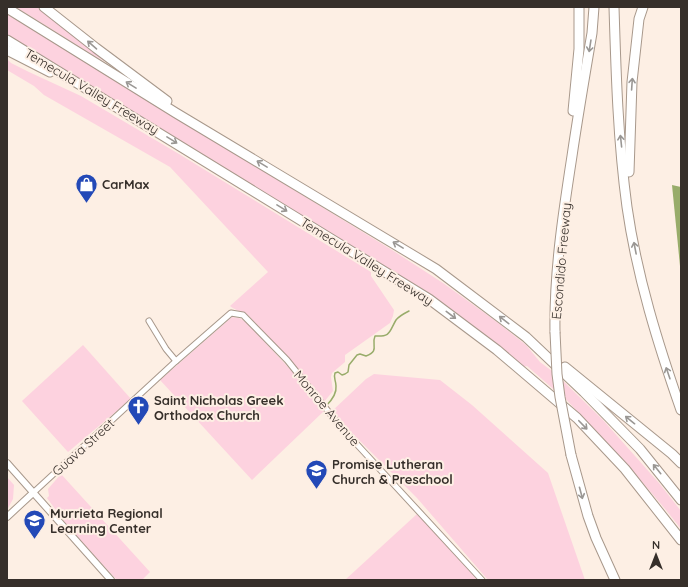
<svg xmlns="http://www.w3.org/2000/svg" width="688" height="587" font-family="Quicksand,sans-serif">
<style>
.green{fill:#fdd2df}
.water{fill:#98ac6a}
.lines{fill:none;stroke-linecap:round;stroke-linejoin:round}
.stream{stroke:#98ac6a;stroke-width:1.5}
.minor-casing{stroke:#a8988b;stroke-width:7}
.tertiary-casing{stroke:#a8988b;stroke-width:8}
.motorway-casing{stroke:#a8988b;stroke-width:11}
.minor{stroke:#fff;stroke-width:5}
.tertiary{stroke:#fff;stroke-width:6}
.motorway{stroke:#fff;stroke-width:9}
.motorway-bridge-casing{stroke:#a8988b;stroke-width:11;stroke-linecap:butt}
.motorway-bridge{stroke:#fff;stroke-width:9}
.oneway{stroke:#9a9794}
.labels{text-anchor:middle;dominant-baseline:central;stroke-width:4;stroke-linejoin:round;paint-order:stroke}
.street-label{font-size:13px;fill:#362f2a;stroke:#fdefe4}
.poi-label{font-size:13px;font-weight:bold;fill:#362f2a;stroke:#fdefe4;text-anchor:start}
</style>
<rect width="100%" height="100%" fill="#fdefe4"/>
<g class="green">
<polygon points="16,7 37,7 114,66 93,55"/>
<polygon points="7,14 392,250 443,283 497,322 526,345 540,362 556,374 559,394 527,366 523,367 511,356 7,35"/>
<path d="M7,59L11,63L29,72L81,96L179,154L371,272V276L394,310L393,316L390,323L345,355V362L332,373L331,377L333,391L324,402L311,385L249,316C243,312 236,311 230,306L268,272L170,167L44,95L34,86L7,70Z"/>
<polygon points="232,317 239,318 246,322 302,382 324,411 252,480 160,380"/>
<polygon points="83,345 131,399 68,452 22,401"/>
<polygon points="374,374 440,380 472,405 548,473 585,580 488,580 417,498 331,412 366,379"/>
<path d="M559,377L603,420L659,483L681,511V529C644,481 602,438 562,395Z"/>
<polygon points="61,474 150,572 142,580 117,580 72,532 47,498 49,496 48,489"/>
<polygon points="7,477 14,485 13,499 7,510"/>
<polygon points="417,514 478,580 345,580"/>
</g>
<polygon class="water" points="672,185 681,187 681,276"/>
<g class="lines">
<path class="stream" d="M326,406C331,401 337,394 336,386C336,380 333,378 335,373L338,372L342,375L345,374L348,372L349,365L357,355L360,354L366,356C380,351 371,345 375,336C391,337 389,332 396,320C399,316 405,313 409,311"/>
<defs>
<g id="minor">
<polyline points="149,321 166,349 176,361"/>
<polyline points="34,492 176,361 231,313 243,315 287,360 340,426 482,580"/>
</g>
<g id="tertiary">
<polyline points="7,463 111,580"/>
<polyline points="7,517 34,492"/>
</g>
<g id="motorway">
<polyline points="44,7 96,48 167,101"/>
<path d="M614,7C616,74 618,141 627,207C637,277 658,344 681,410"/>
<polyline points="7,8 176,113 436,269 526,337 584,392 640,449 681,500"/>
<polyline points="7,40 429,299 497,350 577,418 625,469 681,540"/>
<polyline points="7,50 50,72"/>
<polyline points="573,111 579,49 579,7"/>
<polyline points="629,172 632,82 639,19 643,7"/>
<path d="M555,332C554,273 563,214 572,156C578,115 585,74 592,33L594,7"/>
<polyline points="565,367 672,454 681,463"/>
<polyline points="571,455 588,516 596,538 615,580"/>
</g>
</defs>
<use href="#minor" class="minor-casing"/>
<use href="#tertiary" class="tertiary-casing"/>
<use href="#motorway" class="motorway-casing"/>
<use href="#minor" class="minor"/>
<use href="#tertiary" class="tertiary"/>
<use href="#motorway" class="motorway"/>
<defs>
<polyline id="motorway-bridge" points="555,332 557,374 560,397 571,455"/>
</defs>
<use href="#motorway-bridge" class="motorway-bridge-casing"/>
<use href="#motorway-bridge" class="motorway-bridge"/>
</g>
<defs><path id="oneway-shaft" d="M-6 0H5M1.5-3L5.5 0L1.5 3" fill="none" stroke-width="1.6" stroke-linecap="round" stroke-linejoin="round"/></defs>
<g class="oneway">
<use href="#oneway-shaft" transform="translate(92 45) rotate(-139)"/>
<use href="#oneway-shaft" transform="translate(590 46) rotate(99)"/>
<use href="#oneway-shaft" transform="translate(632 84) rotate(-86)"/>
<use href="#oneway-shaft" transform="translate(131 85) rotate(-148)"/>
<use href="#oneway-shaft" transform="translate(172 140) rotate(32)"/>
<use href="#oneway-shaft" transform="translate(621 141) rotate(-96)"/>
<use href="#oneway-shaft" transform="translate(262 164) rotate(-149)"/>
<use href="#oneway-shaft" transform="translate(282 208) rotate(32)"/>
<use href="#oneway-shaft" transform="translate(398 245) rotate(-149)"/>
<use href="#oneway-shaft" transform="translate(635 248) rotate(-101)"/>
<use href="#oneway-shaft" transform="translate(451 315) rotate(37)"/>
<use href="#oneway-shaft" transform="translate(504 320) rotate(-142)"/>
<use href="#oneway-shaft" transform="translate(668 373) rotate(-109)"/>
<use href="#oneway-shaft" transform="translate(630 420) rotate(-141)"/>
<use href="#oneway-shaft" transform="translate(583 425) rotate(46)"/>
<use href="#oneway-shaft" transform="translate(657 469) rotate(-129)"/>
<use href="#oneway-shaft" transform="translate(581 493) rotate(75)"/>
</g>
<defs>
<symbol id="shop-pin" viewBox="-11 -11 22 30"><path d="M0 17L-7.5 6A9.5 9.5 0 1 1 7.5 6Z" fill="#2349b7" stroke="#fdefe4"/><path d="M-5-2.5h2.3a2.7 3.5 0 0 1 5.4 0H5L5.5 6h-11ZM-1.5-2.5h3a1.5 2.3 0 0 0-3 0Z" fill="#fff"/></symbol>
<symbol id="church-pin" viewBox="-11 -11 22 30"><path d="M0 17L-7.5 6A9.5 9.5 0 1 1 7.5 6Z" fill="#2349b7" stroke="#fdefe4"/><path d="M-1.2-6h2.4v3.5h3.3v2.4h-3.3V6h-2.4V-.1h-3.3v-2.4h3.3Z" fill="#fff"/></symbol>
<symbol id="school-pin" viewBox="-11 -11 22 30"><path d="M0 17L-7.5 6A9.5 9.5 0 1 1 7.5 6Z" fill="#2349b7" stroke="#fdefe4"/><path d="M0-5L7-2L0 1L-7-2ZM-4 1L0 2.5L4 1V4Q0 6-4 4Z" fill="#fff"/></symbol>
</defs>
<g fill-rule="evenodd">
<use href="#shop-pin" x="74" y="172" width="25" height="34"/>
<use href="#church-pin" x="126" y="394" width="25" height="34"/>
<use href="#school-pin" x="304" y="458" width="25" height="34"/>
<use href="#school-pin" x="22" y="508" width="25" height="34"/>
</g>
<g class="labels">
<g class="street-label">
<text transform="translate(92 91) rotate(31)">Temecula Valley Freeway</text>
<text transform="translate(367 261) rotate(32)">Temecula Valley Freeway</text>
<text transform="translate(561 261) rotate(-85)">Escondido Freeway</text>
<text transform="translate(327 408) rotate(50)">Monroe Avenue</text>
<text transform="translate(83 447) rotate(-42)">Guava Street</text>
</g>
<g class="poi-label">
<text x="102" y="184">CarMax</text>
<text x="154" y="400">Saint Nicholas Greek<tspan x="154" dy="15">Orthodox Church</tspan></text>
<text x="332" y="464">Promise Lutheran<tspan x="332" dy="15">Church &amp; Preschool</tspan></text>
<text x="50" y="513">Murrieta Regional<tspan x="50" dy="15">Learning Center</tspan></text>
</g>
</g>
<rect width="688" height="587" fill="none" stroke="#362f2a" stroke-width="16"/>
<g transform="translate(656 555)" stroke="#fdefe4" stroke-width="3" paint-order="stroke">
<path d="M0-3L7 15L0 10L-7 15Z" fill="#362f2a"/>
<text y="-6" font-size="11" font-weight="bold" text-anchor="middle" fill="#362f2a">N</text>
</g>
</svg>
